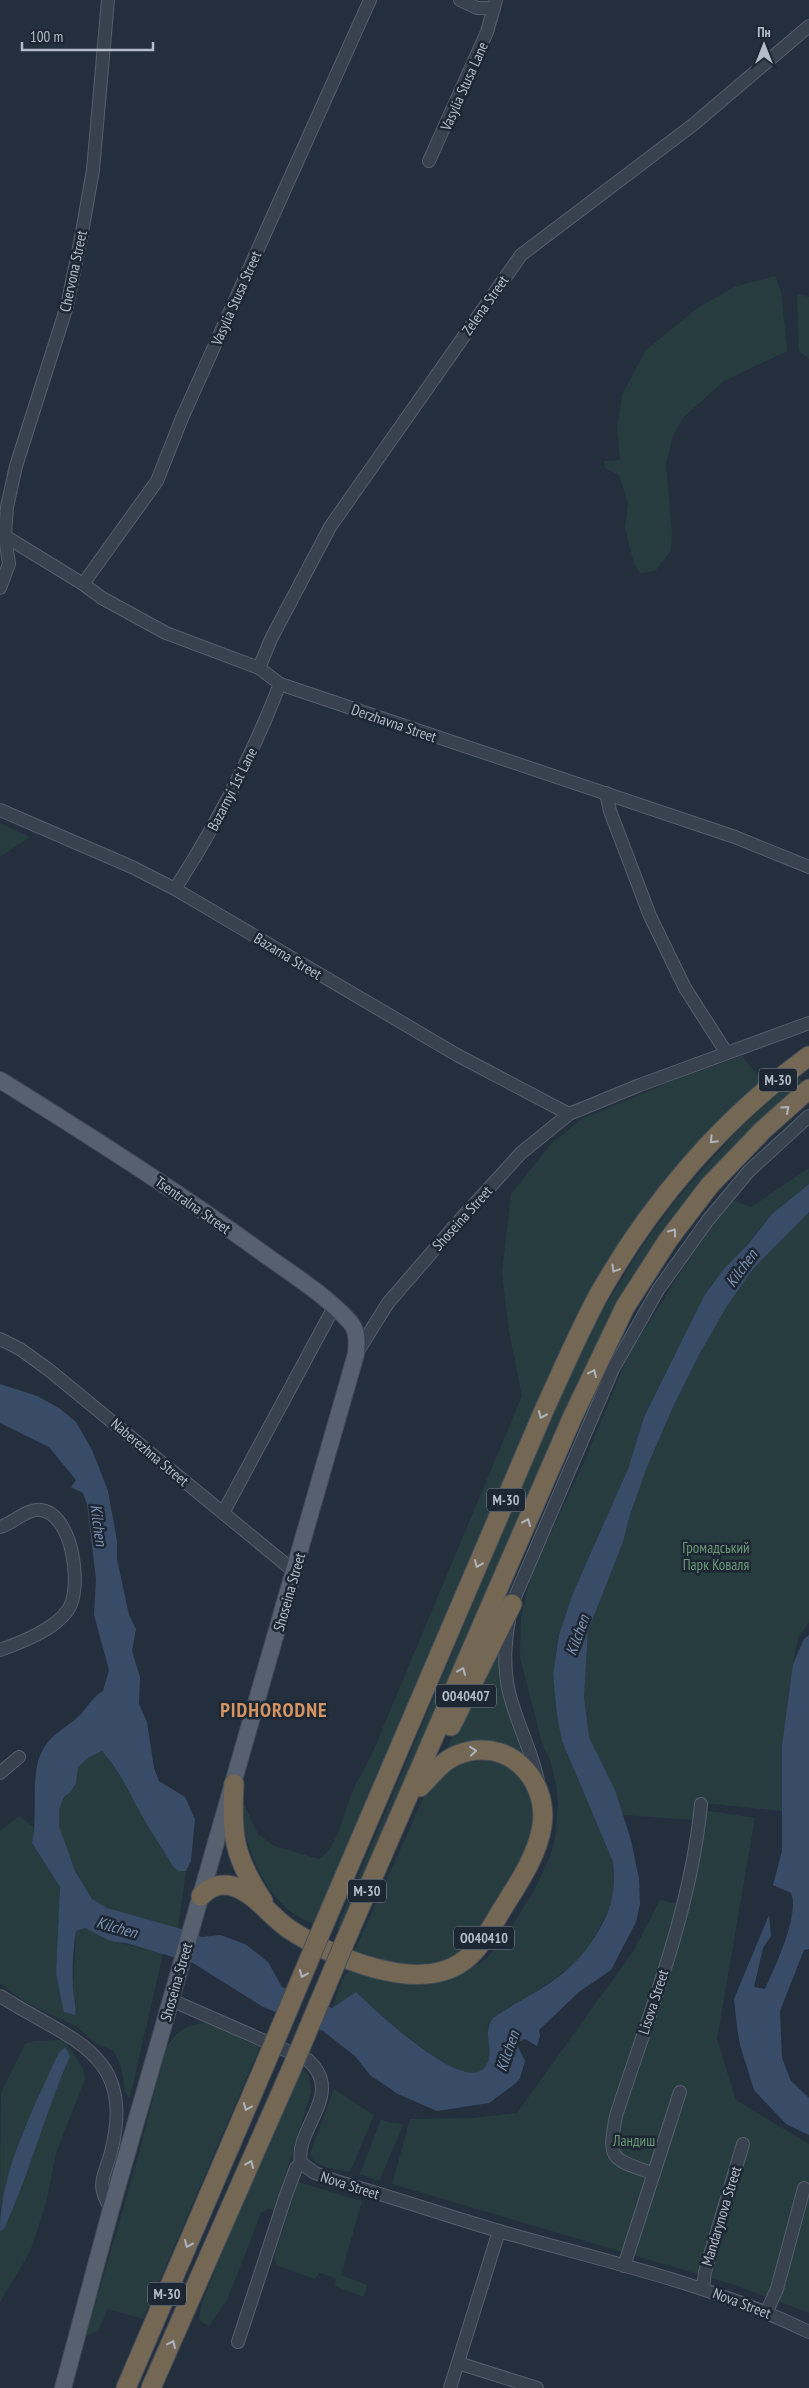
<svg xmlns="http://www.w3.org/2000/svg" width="809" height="2388" font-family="'PT Sans Narrow',sans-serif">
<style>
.green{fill:#263c3f}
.water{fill:#394c67}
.pier{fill:#242f3e}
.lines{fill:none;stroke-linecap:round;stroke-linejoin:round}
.minor-casing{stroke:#565f6c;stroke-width:14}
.major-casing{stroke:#414a57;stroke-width:18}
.highway-casing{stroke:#434c59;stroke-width:21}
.minor{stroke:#38414e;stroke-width:12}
.major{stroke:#56606e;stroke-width:16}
.highway{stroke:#746855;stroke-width:19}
.highway-bridge-casing{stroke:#434c59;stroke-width:21;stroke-linecap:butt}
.highway-bridge{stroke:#746855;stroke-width:19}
.oneway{stroke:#aeb4bd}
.labels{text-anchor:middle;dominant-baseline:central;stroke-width:5;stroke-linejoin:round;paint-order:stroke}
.shield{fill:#1d2633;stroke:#878f9c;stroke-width:1}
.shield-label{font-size:14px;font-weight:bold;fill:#b4bcc9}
.street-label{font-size:15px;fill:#b4bcc9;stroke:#1d2633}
.park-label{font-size:15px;fill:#6b9a76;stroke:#1d2633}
.water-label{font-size:16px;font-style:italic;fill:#7c92b1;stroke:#1d2633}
.district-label{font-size:20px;font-weight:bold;letter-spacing:1px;fill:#d59563;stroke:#1d2633}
</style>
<rect width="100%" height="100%" fill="#242f3e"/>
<g class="green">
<polygon points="775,276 781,291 787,351 724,381 683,418 673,435 666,463 672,534 671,551 655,571 640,573 634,564 625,528 628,503 619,475 605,468 604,461 620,460 617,429 622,395 645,351 696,309 734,287"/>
<polygon points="797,294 809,297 809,359 799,351"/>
<polygon points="0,823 30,837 0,857"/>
<path d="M742,1056L763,1082L625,1240L315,1924C266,1908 249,1854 239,1808L244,1804L258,1834L274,1846L319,1859C339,1846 344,1811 353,1790C358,1779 365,1767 371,1756L522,1396L509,1331L502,1273L511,1194L552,1143L582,1119L687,1075Z"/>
<polygon points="797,1076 805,1085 654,1253 342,1931 337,1928 531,1465 566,1383 602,1311 643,1245 675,1201 737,1131"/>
<path d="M809,1168V1184L772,1214L704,1296L644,1417L628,1469L573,1593L559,1635L553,1674L562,1741L613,1862L615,1879L614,1898L591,1945L578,1962L488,2025C486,2039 496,2057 483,2069C460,2091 375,2009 356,1992L332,2008L342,1980L350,1969L449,1978L479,1964L489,1956L506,1935L534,1891L551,1854L555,1838L558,1804L556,1784L550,1759L543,1747L520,1657L521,1617L532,1573L585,1460L628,1356L704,1235L731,1200L751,1207Z"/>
<polygon points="806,1214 809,1214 809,1622 798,1638 793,1664 782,1745 782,1811 703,1803 702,1810 755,1818 717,2039 736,2100 809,2144 809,2313 735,2285 392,2184 410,2119 472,2118 517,2113 634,1950 660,1900 677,1904 694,1820 623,1815 615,1790 589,1737 584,1697 588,1631 623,1542 630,1515 647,1467 673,1407 700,1353 727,1306 753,1269"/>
<polygon points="500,1629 501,1683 527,1764 522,1758 443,1758"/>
<path d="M102,1751L127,1785L134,1800L178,1871H186L178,1928C156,1924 108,1914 92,1899C81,1888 75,1869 69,1855C63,1841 56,1826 59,1811C60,1801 65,1798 71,1792C77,1786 77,1776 77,1767L88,1758Z"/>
<polygon points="488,1756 527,1777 535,1819 526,1858 463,1956 419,1969 353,1955 426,1792 445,1768"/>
<path d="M19,1816L35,1828L32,1843L60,1887L56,1974L65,2012L76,2007L73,1990L76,1931L85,1928C110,1941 136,1948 163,1953L130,2098L125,2091L121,2066L113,2050L96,2044L77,2027L23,2001L0,1983V1831Z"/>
<path d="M210,2023L251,2043L261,2045L143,2319L108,2309L98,2331L86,2336L137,2161L165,2051C173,2032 188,2023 210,2023Z"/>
<path d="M65,2040L83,2069L85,2079L56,2153L46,2203L30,2252L0,2302V2231L4,2229C30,2173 45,2113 70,2056L58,2054L21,2136L0,2210L1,2093L25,2044L35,2041Z"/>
<polygon points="301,2068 309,2076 311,2092 275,2209 267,2209 261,2213 228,2298 209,2326 201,2322 199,2319 202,2303 238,2212"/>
<path d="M334,2089L374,2115L350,2172C337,2169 314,2168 310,2154Z"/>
<path d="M381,2119C391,2125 397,2121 403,2125L379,2181L360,2174Z"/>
<polygon points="298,2182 362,2201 341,2275 367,2285 364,2297 335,2286 336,2278 319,2273 315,2279 276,2265 274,2257"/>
</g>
<g class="water">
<path d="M809,1184V1212L753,1269L727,1306L700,1353L673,1407L647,1467L630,1515L623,1542L588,1631L584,1697L589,1737L615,1790L631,1840L639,1879L640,1904L636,1922L611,1970L579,1992L539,2030L540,2036L537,2046L525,2039L516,2043L525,2061L520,2078L516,2083L489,2103L437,2111L398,2094L370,2075L355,2056L323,2031L263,2007L193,1963L126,1943L110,1941L85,1928L76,1931C73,1950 72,1968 73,1987C73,1997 77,2005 75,2015L64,2012L56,1974L60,1887L32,1843C39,1814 28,1771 45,1746C53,1734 66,1727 77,1718C87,1709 91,1698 103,1691L109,1670L94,1615L96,1579L87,1504L83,1493L71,1487L76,1480L49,1447L0,1423V1384L37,1396L59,1408L76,1422L92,1450L108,1491L117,1541V1559L129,1615L136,1629L132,1651L140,1677L139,1704L147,1722L154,1768L159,1781L185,1797L195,1819L191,1861L186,1871H178L172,1865C160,1844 145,1823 134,1801C125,1783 115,1766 102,1751L88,1758L78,1767L76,1783L71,1792L64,1797L59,1810V1826L75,1871L92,1899L107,1908L178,1928L202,1937L220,1935L245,1944L268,1962L282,1987L332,2008L356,1992C374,2009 462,2093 484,2068C498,2052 480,2036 493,2018C537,1989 574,1977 600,1928C613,1906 616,1887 613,1862L562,1741L557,1715L553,1674L559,1635L573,1593L628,1469L644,1417L704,1296L723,1270L749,1243L772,1214Z"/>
<path d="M809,1635V1949L804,1950L780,2011L782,2058L791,2081L809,2098V2135L786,2124L754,2090L740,2045L737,2027L734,1999L769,1915L771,1936L763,1948L754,1987L765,1989C775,1967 800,1915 791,1893L773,1885L782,1851V1745L793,1664L804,1639Z"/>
<path d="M65,2047L70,2056C45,2113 30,2173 4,2229L0,2231C0,2172 34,2107 58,2054Z"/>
</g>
<polygon class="pier" points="288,1987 325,2002 313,2030 276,2015"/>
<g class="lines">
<defs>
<g id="minor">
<polyline points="460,0 477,8 494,8"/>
<polyline points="429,161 487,32 496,0"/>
<polyline points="0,533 83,584 102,598 166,633 259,668 280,684 735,837 809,867"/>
<polyline points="83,584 157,481 182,418 370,0"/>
<polyline points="0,588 9,564 5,536 7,507 16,466 67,306 81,238 93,170 108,0"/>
<polyline points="259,668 271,639 330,527 521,255 694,124 809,26"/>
<polyline points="606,793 610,811 650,916 685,988 726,1052"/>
<polyline points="0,810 132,867 175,889 457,1055 569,1114"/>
<path d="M175,889C217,824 252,756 280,684"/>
<polyline points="0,1339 20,1349 49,1370 295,1572"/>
<polyline points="356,1354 388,1303 458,1222 521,1153 569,1114 640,1085 809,1023"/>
<polyline points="223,1513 334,1307"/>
<path d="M0,1527C14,1523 27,1508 41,1510C73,1514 83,1588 68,1610C54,1630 22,1642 0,1650"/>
<polyline points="0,1773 19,1757"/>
<path d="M538,1781C532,1751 516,1722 509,1692C502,1662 506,1633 512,1604L613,1369L658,1290L708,1220L749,1171L809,1116"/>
<path d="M0,1996C68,2040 137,2051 111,2152C104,2179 95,2183 111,2209"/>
<path d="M171,2000L308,2060C346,2094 294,2128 301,2163"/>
<path d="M654,2174C612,2158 607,2162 616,2116C649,2014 691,1911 701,1804"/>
<polyline points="624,2266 680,2092"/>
<polyline points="703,2288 705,2272 743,2144"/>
<polyline points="767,2311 777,2289 804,2188"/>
<path d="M238,2342L286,2195L296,2168L301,2163L315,2173L339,2182C397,2198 455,2219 513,2235C613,2263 715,2286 809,2332"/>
<polyline points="458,2363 537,2388"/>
<polyline points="450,2388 499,2231"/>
</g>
<path id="major" d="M0,1080C87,1134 174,1189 257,1249C288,1272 324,1293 350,1322C358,1331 357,1343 356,1354L111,2209L63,2388"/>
<g id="highway">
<polyline points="451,1726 512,1604"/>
<path d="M234,1784C231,1836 234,1857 263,1901"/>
<path d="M201,1896C210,1887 219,1883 232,1886C254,1892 270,1916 289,1929C331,1957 417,1994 462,1962C480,1950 490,1929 501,1911C517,1885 537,1857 542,1826C549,1777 505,1735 457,1755C442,1761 431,1776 420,1787"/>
<path d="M322,1929L545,1408C562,1371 578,1334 597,1298C649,1204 722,1119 809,1056"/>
<polyline points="346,1939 572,1418 625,1307 668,1240 710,1185 763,1130 809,1089"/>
<polyline points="126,2388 266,2062"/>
<polyline points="151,2388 291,2070"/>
</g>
</defs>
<use href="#minor" class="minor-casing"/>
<use href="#major" class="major-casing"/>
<use href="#highway" class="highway-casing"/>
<use href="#minor" class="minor"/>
<use href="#major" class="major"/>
<use href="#highway" class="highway"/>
<defs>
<g id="highway-bridge">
<polyline points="266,2062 322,1929"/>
<polyline points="291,2070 346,1939"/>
</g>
</defs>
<use href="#highway-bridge" class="highway-bridge-casing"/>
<use href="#highway-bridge" class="highway-bridge"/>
</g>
<defs><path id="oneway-chevron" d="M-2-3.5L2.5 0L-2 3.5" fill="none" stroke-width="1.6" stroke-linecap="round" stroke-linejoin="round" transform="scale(1.25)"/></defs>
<g class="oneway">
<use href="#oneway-chevron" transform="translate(786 1109) rotate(-42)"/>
<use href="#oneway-chevron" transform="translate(713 1140) rotate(134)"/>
<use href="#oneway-chevron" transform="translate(673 1232) rotate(-54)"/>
<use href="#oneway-chevron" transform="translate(615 1269) rotate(121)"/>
<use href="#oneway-chevron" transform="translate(593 1373) rotate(-65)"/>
<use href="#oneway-chevron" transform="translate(542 1415) rotate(113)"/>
<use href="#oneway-chevron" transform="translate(527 1522) rotate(-67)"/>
<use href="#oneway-chevron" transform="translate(478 1564) rotate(113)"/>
<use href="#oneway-chevron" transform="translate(462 1671) rotate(-67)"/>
<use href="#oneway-chevron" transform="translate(473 1751) rotate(-6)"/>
<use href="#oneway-chevron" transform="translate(303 1974) rotate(113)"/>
<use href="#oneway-chevron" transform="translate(247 2107) rotate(113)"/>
<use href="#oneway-chevron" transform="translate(250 2164) rotate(-67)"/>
<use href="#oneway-chevron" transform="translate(188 2244) rotate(114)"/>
<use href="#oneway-chevron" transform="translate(172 2344) rotate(-65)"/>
</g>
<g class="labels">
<g class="shield">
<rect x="759" y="1068.5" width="38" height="23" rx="4"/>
<rect x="487" y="1488.5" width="38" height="23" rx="4"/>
<rect x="436" y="1684.5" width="60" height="23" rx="4"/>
<rect x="348" y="1879.5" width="38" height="23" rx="4"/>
<rect x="454" y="1926.5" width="60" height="23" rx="4"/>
<rect x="148" y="2282.5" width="38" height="23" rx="4"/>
</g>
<g class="shield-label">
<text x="778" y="1080">М-30</text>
<text x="506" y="1500">М-30</text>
<text x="466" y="1696">О040407</text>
<text x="367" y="1891">М-30</text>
<text x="484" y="1938">О040410</text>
<text x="167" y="2294">М-30</text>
</g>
<g class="street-label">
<text transform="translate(464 86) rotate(-66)">Vasylia Stusa Lane</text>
<text transform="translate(73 271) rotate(-78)">Chervona Street</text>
<text transform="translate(236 298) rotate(-66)">Vasylia Stusa Street</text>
<text transform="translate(485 305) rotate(-55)">Zelena Street</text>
<text transform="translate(394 723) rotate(19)">Derzhavna Street</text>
<text transform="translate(232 789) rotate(-63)">Bazarnyi 1st Lane</text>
<text transform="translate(288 956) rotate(31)">Bazarna Street</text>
<text transform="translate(193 1205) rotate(35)">Tsentralna Street</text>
<text transform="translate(462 1218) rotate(-48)">Shoseina Street</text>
<text transform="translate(150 1452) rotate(40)">Naberezhna Street</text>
<text transform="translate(289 1592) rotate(-74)">Shoseina Street</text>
<text transform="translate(176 1982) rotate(-74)">Shoseina Street</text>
<text transform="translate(653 2002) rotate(-72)">Lisova Street</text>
<text transform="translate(350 2185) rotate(18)">Nova Street</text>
<text transform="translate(721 2216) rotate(-73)">Mandarynova Street</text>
<text transform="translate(742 2303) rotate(21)">Nova Street</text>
</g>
<g class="park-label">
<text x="716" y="1547">Громадський<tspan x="716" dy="17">Парк Коваля</tspan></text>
<text x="634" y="2140">Ландиш</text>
</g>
<g class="water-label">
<text transform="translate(741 1268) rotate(-54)">Kilchen</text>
<text transform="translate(99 1525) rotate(82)">Kilchen</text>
<text transform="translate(577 1635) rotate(-70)">Kilchen</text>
<text transform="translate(117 1927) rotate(16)">Kilchen</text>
<text transform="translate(507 2051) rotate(-71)">Kilchen</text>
</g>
<g class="district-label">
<text x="274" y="1710">PIDHORODNE</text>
</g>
</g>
<g transform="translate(764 45)" stroke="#1d2633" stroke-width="4" paint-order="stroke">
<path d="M0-4L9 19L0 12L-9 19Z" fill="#b4bcc9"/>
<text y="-8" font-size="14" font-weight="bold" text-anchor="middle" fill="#b4bcc9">Пн</text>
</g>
<path d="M22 42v8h131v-8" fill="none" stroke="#b4bcc9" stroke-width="2.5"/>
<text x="30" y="42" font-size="15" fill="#b4bcc9" stroke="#1d2633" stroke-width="4" paint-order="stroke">100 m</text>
</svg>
